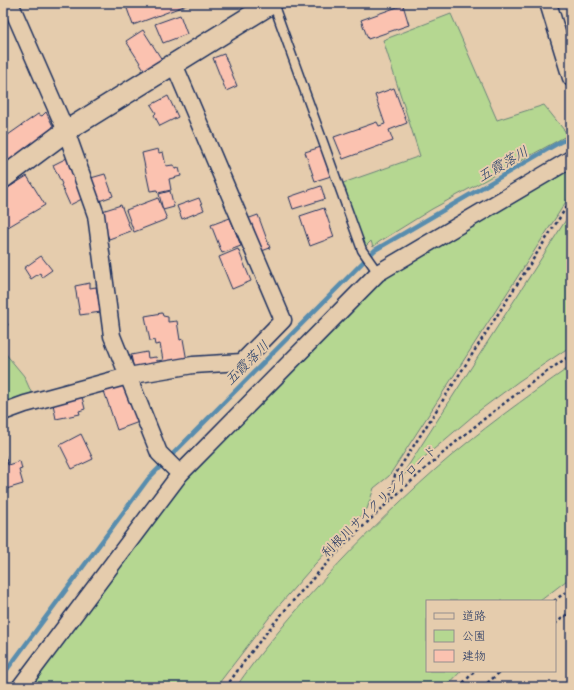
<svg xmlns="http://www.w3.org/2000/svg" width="574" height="690" font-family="'Comic Neue','Klee One',sans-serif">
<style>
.green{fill:#b5d791;stroke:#688378}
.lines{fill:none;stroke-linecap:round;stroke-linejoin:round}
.stream{stroke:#598dae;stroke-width:4.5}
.building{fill:#fbc2b0;stroke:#1b2f5e}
.service-casing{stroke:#1b2f5e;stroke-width:11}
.minor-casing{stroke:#1b2f5e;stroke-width:19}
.tertiary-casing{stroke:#1b2f5e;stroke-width:23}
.path{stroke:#1b2f5e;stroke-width:2.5;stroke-dasharray:3 3;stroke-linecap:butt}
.service{stroke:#e5ccad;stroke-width:8}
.minor{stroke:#e5ccad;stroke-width:16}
.tertiary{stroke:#e5ccad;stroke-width:20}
.labels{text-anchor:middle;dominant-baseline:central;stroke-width:4;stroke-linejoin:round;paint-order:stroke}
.street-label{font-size:13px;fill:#1b2f5e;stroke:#e5ccad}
.water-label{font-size:14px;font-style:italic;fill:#253f6b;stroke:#e5ccad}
</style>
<rect width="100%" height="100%" fill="#e5ccad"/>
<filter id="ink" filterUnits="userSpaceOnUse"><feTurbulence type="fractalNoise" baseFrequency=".025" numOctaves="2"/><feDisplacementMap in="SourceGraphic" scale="8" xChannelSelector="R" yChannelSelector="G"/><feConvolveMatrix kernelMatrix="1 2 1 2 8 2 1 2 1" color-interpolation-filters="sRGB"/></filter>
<g filter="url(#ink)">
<g class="green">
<polygon points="451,14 497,120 544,105 568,135 432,209 379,242 373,247 371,241 365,247 343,183 420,156 383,40"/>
<polygon points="571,167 571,194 389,476 374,488 367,509 315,564 275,610 216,687 28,687 178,485 379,281"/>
<polygon points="571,212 571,346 519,381 480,410 401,477"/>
<polygon points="5,353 24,376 32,394 3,405 3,354"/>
<path d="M571,366V577L540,601H427V671H461L446,687H236C258,655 283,626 308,597C348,552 391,509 436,469C479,431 525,398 571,366Z"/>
</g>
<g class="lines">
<polyline class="stream" points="3,675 148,479 375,250 560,142 571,138"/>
</g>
<g class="building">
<polygon points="125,3 192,3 133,25"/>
<polygon points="403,5 409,25 368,39 361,20"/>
<polygon points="180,15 187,34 163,43 155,24"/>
<polygon points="143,30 164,63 147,74 126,41"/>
<polygon points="224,54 237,86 226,91 213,58"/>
<polygon points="394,88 407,123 389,130 393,141 343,159 334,137 377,122 379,126 385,124 375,95"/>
<polygon points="168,96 178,117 160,126 154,115 156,113 151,105"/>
<polygon points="46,112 53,126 49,137 10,164 3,154 3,129 8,135 38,114 42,116"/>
<polygon points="321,147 331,176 315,181 305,152"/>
<polygon points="158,149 159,153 163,152 166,166 173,165 175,169 179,168 181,176 169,179 171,190 158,193 157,190 150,191 142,153"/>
<polygon points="69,157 84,198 70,205 61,185 62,184 53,165"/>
<polygon points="105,174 113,196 99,201 91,178"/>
<polygon points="27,176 45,205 3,230 3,191"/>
<polygon points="321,186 325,199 293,209 289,197"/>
<polygon points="170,191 174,207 163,210 159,194"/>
<polygon points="158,198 167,219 134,232 126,210"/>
<polygon points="199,198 204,210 182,219 177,206"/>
<polygon points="121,205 131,231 109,239 99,212"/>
<polygon points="324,208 334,237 310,246 300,216"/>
<polygon points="258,215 270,248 259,252 247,219"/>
<polygon points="230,218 241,246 222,253 211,225"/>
<polygon points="238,249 251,281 232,289 219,257"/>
<polygon points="41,256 52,270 42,277 40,273 31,279 24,268"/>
<polygon points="90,283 90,288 96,287 101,312 80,315 75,286"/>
<polygon points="162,313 163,316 168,317 168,322 177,321 180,340 183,339 187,361 134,370 131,355 147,352 148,358 156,357 157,361 163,360 160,344 155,345 154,340 150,341 145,316"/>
<polygon points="3,316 8,325 3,328"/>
<polygon points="125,383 139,422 117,430 104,391"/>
<polygon points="82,397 85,409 79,411 80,414 56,419 53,404"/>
<polygon points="81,434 93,459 72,469 60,445"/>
<polygon points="3,453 4,453 8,465 20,461 22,469 19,470 23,484 3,490"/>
</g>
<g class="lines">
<defs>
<polyline id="service" points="273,3 362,250 378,273"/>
<g id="minor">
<polyline points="10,3 66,131 96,215 112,336 159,453 180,474"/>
<polyline points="548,3 571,78"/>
<polyline points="3,412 25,404 128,376 193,365 242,362 283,320 174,64"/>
<polyline points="20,687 180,474 378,273 571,159"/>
</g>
<polyline id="tertiary" points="3,178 66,131 272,3"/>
</defs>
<use href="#service" class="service-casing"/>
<use href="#minor" class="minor-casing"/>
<use href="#tertiary" class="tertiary-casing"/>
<g class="path">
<polyline points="389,501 395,475 571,200"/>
<polyline points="554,601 571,588"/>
<polyline points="555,624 571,611"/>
<path d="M226,687C277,613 339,547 405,487C457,439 512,395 571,355"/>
<polyline points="459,687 475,671"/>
<polyline points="483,687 501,671"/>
</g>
<use href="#service" class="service"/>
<use href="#minor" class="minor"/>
<use href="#tertiary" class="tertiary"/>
</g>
</g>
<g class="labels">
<g class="street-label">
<text transform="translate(379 501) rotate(-44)">利根川サイクリングロード</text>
</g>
<g class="water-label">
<text transform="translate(503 164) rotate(-30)">五霞落川</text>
<text transform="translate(247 363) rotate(-45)">五霞落川</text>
</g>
</g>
<rect width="574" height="690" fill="none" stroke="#e5ccad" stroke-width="16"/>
<rect x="8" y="8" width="558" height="674" fill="none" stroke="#1b2f5e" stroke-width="1.5" filter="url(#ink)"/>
<rect x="426" y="600" width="130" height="72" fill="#e5ccad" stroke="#948d8d"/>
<rect x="434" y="613" width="20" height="6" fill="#e5ccad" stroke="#948d8d"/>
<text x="462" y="620" font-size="12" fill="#1b2f5e">道路</text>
<rect x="434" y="630" width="20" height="12" fill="#b5d791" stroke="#948d8d"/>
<text x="462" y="640" font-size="12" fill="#1b2f5e">公園</text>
<rect x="434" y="650" width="20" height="12" fill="#fbc2b0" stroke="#948d8d"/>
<text x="462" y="660" font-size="12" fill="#1b2f5e">建物</text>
</svg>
